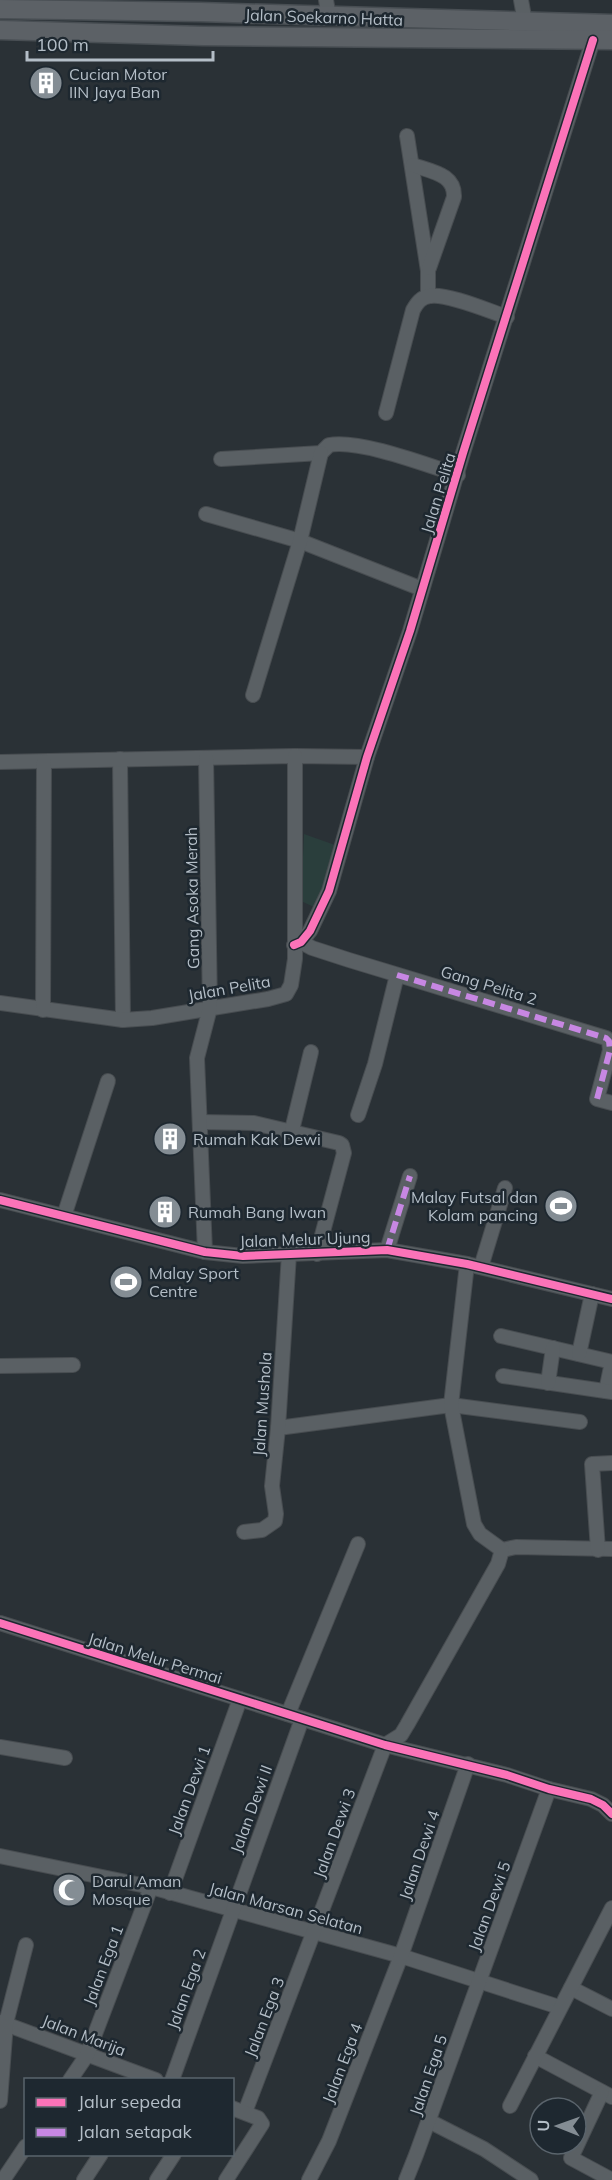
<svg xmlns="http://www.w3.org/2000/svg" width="612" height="2180" font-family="Mulish,sans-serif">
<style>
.green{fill:#2a3e3c}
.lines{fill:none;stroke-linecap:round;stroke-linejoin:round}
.minor-casing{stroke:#484d51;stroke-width:16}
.major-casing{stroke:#484e53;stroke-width:21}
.minor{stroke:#5a6064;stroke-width:14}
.major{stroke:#5c6166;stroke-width:18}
.quiet{stroke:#c787e3;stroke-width:6;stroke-dasharray:12 6;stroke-linecap:butt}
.cycleway-casing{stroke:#1e2830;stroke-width:11}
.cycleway{stroke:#fb73b8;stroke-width:8}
.labels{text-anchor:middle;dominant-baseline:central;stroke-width:5;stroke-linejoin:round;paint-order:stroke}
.street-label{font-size:16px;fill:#b4bec7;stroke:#1e2830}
.poi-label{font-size:16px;fill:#b4bec7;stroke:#1e2830;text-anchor:start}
</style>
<rect width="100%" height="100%" fill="#2a3136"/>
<polygon class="green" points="304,834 335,845 316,908 301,901"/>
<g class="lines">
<defs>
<g id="minor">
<polyline points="326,0 329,17"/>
<polyline points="521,0 525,22"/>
<polyline points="407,136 428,271 428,296"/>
<path d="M413,165C432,172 455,174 454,197L429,268"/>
<path d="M386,413L413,310C417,303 421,297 430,296C447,293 489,311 507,317"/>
<path d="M221,459L321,453L329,445C359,439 427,465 458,475"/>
<polyline points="206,514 300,541 422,589"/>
<polyline points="253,695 300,541 321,453"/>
<polyline points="120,759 123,1020"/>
<polyline points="0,762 295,756 367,757"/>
<polyline points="301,942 312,948 349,960 606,1038 609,1041 610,1050 597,1099 612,1103"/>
<polyline points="294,945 301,942 310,931 329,891 367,757 410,631 463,453 593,40"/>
<polyline points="0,1003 123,1020 152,1018 268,999 286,994 291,985 295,959 295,756"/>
<polyline points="43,1010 44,762"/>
<polyline points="358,1115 375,1064 397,975"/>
<polyline points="200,1122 254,1123 339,1143 342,1145 344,1153 317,1254"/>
<polyline points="292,1130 311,1052"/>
<polyline points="0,1200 205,1252 243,1256 387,1250 467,1264 612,1299"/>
<polyline points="64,1216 108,1081"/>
<polyline points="387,1250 410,1176"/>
<polyline points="205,1252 197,1058 210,1008 206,758"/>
<polyline points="481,1267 505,1188"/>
<polyline points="501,1336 612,1362 606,1391"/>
<polyline points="579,1354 592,1294"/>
<polyline points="0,1366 73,1365"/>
<polyline points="503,1376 612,1392"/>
<polyline points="548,1383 553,1348"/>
<polyline points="278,1428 451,1405 580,1422"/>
<polyline points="244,1532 262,1530 275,1521 276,1514 272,1486 278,1428 289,1254"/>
<polyline points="502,1550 516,1547 612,1549"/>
<polyline points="598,1550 592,1464 612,1463"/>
<polyline points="0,1623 385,1745 507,1775 549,1789 591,1799 603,1805 612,1814"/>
<polyline points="288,1714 358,1544"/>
<polyline points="385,1745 401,1735 407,1725 498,1564 502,1550 480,1534 474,1524 451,1405 467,1264"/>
<polyline points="0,1747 65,1758"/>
<polyline points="0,1856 151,1887 401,1956 559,2007"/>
<polyline points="170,1893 240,1699"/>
<polyline points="571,1988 612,2009"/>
<polyline points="0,2022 156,2080"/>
<polyline points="535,2056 612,2097"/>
<polyline points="70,2080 87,2055 151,1887"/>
<polyline points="172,2080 302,1719"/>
<polyline points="602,2092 571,2158 612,2180"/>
<polyline points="0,2101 6,2023 26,1945"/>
<polyline points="510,2106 612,1908"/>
<polyline points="245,2112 385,1745"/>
<polyline points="429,2121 484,2149 531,2180"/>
<polyline points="3,2180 26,2146"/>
<polyline points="84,2180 101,2154"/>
<polyline points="157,2180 174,2154"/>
<polyline points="226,2180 262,2124 258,2118 232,2108"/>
<polyline points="309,2180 329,2141 401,1956 468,1764"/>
<polyline points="406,2180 416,2155 549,1789"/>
</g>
<g id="major">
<polyline points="0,9 200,12 612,24"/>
<polyline points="0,30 203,36 612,40"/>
</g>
</defs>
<use href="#minor" class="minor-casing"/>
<use href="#major" class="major-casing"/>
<use href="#minor" class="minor"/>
<use href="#major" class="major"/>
<g class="quiet">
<polyline points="397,975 606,1038 609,1041 610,1050 597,1099"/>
<polyline points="387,1250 410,1176"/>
</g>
<defs>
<g id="cycleway">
<polyline points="294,945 301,942 310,931 329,891 367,757 410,631 463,453 593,40"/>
<polyline points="0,1200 205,1252 243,1256 387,1250 467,1264 612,1299"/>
<polyline points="0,1623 385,1745 507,1775 549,1789 591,1799 603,1805 612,1814"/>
</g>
</defs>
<use href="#cycleway" class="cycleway-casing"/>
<use href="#cycleway" class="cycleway"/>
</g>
<defs>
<symbol id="building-disc" viewBox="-11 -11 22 22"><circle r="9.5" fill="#848d94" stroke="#1e2830"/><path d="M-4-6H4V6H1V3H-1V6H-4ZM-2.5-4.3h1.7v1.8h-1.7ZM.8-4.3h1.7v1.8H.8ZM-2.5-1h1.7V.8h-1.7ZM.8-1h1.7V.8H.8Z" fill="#fff"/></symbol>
<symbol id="stadium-disc" viewBox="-11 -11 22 22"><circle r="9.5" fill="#848d94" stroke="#1e2830"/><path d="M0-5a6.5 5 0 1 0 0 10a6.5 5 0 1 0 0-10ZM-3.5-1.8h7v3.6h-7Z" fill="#fff"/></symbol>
<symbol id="mosque-disc" viewBox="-11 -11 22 22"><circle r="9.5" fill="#848d94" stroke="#1e2830"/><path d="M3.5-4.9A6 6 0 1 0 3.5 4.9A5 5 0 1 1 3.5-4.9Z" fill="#fff"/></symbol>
</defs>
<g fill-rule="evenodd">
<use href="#building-disc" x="27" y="64" width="38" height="38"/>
<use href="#building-disc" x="151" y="1120" width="38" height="38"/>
<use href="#stadium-disc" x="542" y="1187" width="38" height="38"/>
<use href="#building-disc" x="146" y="1193" width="38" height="38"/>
<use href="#stadium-disc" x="107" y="1263" width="38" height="38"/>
<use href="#mosque-disc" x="50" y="1871" width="38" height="38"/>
</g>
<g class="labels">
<g class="street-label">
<text transform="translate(324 17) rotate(2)">Jalan Soekarno Hatta</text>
<text transform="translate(438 493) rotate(-73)">Jalan Pelita</text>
<text transform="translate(192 898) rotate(-91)">Gang Asoka Merah</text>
<text transform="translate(489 985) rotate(17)">Gang Pelita 2</text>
<text transform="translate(229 988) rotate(-10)">Jalan Pelita</text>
<text transform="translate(305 1239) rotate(-2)">Jalan Melur Ujung</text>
<text transform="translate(262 1404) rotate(-86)">Jalan Mushola</text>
<text transform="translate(155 1658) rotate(17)">Jalan Melur Permai</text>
<text transform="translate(189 1790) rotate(-70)">Jalan Dewi 1</text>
<text transform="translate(251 1809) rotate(-70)">Jalan Dewi II</text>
<text transform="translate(334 1833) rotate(-70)">Jalan Dewi 3</text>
<text transform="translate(419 1855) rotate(-71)">Jalan Dewi 4</text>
<text transform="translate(489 1906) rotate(-70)">Jalan Dewi 5</text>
<text transform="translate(286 1908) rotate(15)">Jalan Marsan Selatan</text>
<text transform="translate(103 1965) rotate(-69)">Jalan Ega 1</text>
<text transform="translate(186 1989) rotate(-70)">Jalan Ega 2</text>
<text transform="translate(264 2017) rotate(-69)">Jalan Ega 3</text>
<text transform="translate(84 2035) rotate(21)">Jalan Marija</text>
<text transform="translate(342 2063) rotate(-69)">Jalan Ega 4</text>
<text transform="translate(428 2075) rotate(-71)">Jalan Ega 5</text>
</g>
<g class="poi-label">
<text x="69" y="74">Cucian Motor<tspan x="69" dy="18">IIN Jaya Ban</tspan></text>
<text x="193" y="1139">Rumah Kak Dewi</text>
<text x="538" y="1197" text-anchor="end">Malay Futsal dan<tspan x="538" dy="18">Kolam pancing</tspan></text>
<text x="188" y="1212">Rumah Bang Iwan</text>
<text x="149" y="1273">Malay Sport<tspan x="149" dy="18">Centre</tspan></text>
<text x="92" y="1881">Darul Aman<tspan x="92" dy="18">Mosque</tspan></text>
</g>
</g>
<rect x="24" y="2078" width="210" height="78" fill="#1e2830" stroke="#5a646c" stroke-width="1.5"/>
<rect x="36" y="2098" width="30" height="9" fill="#fb73b8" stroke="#5a646c" stroke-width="1.5"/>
<text x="78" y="2108" font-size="18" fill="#b4bec7">Jalur sepeda</text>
<rect x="36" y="2128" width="30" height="9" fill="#c787e3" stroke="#5a646c" stroke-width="1.5"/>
<text x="78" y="2138" font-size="18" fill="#b4bec7">Jalan setapak</text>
<g transform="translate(558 2126) rotate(271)"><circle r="28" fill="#1e2830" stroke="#5a646c" stroke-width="1.5"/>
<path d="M0-4.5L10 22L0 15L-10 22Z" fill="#848d94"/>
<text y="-9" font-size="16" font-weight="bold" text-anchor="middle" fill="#b4bec7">U</text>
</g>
<path d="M27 51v9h186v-9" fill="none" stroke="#b4bec7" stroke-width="3"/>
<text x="36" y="51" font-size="18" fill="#b4bec7" stroke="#1e2830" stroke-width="4.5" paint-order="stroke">100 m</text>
</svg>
